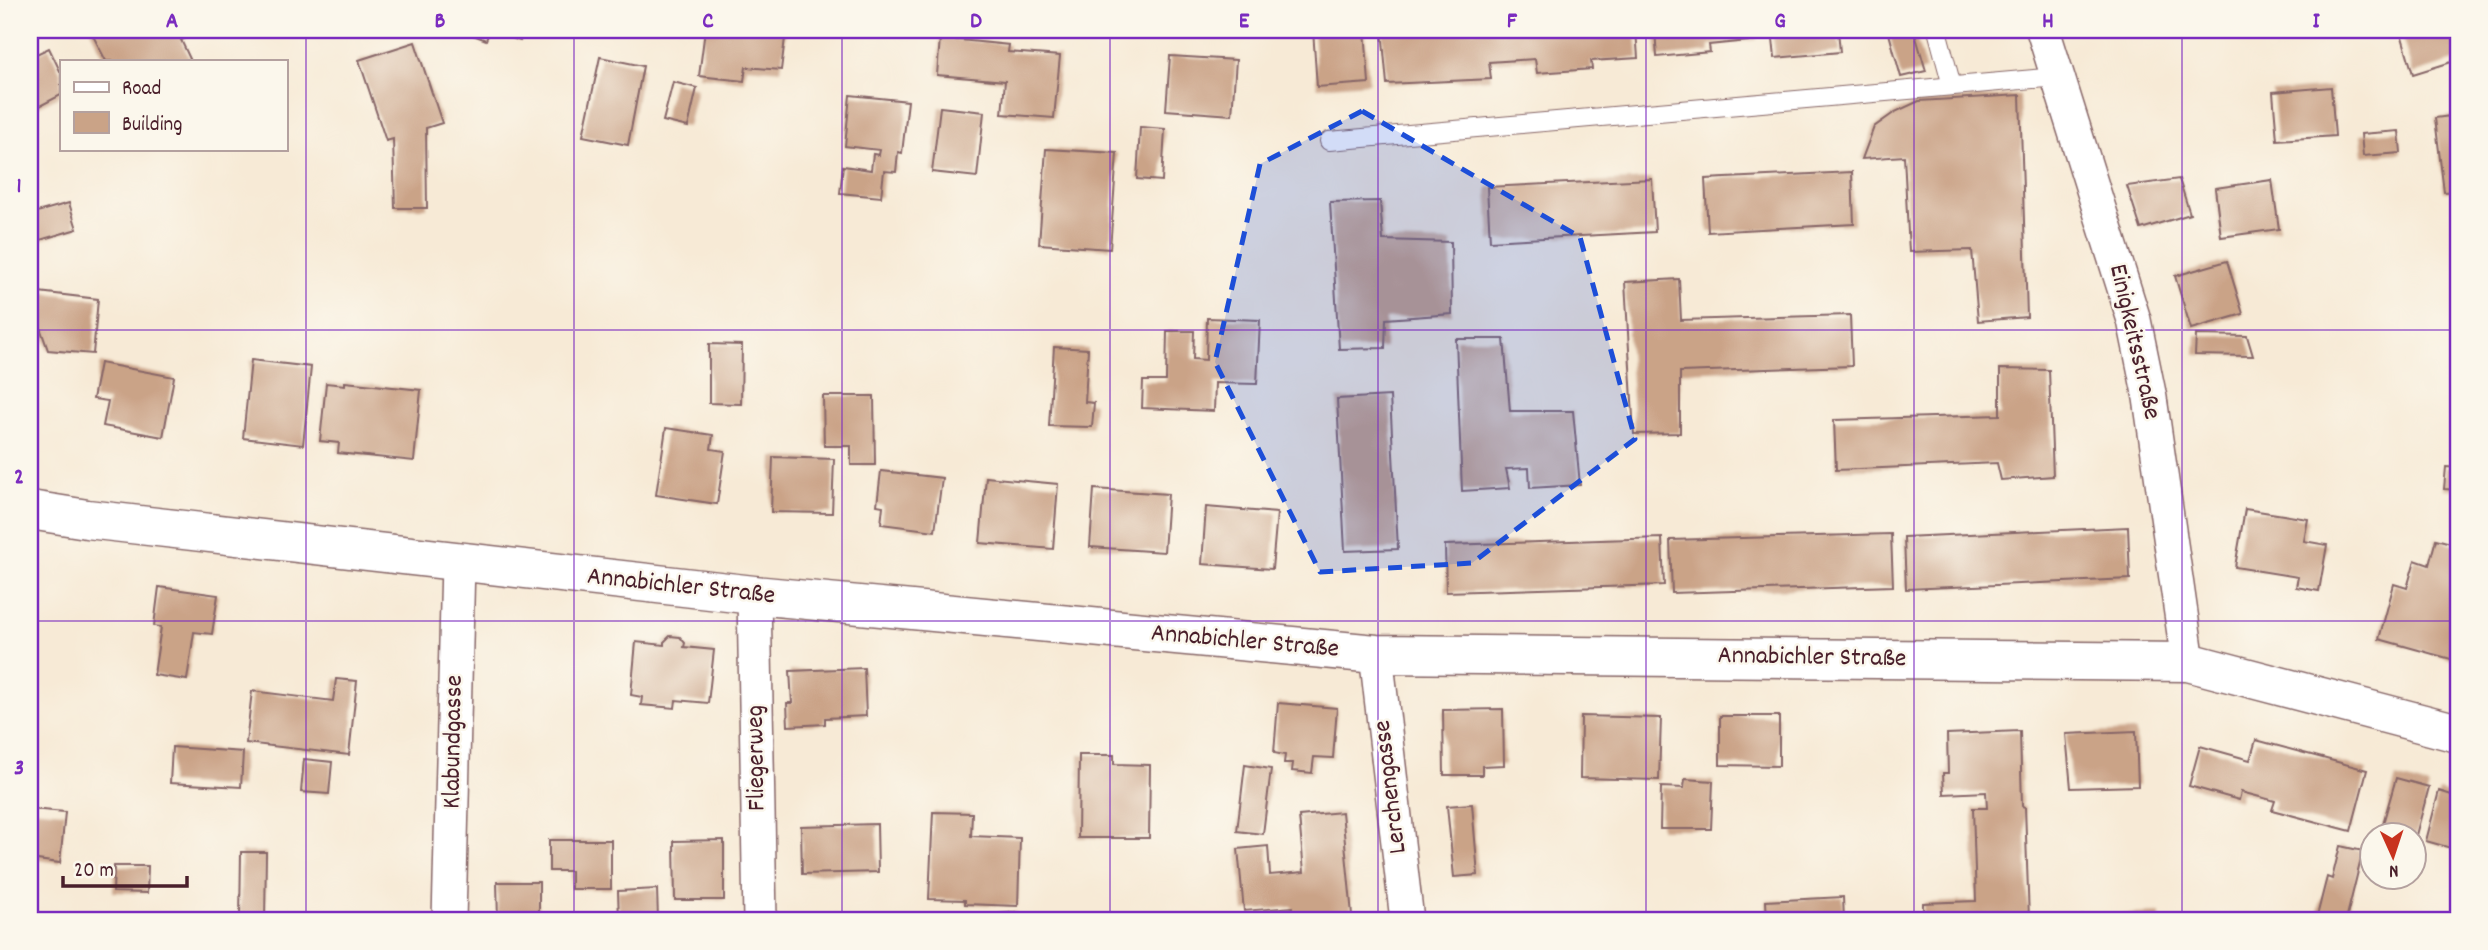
<svg xmlns="http://www.w3.org/2000/svg" width="2488" height="950" font-family="Dekko,sans-serif">
<style>
.building{fill:#caa387}
.lines{fill:none;stroke-linecap:round;stroke-linejoin:round}
.service-casing{stroke:#876667;stroke-width:20}
.minor-casing{stroke:#876667;stroke-width:36}
.tertiary-casing{stroke:#876667;stroke-width:41}
.service{stroke:#fff;stroke-width:18}
.minor{stroke:#fff;stroke-width:33}
.tertiary{stroke:#fff;stroke-width:38}
.marked{fill:#1d4ed8;fill-opacity:0.2;stroke:#1d4ed8;stroke-width:5;stroke-dasharray:14 9;stroke-linejoin:round}
.grid{fill:none;stroke:#7b2cbf;stroke-width:2;stroke-opacity:0.55}
.labels{text-anchor:middle;dominant-baseline:central;stroke-width:5;stroke-linejoin:round;paint-order:stroke}
.street-label{font-size:26px;fill:#4a1f2b;stroke:#fbf7ec}
.neatline{fill:none;stroke:#7b2cbf;stroke-width:2.5}
.grid-label{font-size:23px;text-anchor:middle;font-weight:bold;fill:#7b2cbf}
</style>
<rect width="100%" height="100%" fill="#fbf7ec"/>
<filter id="ink" filterUnits="userSpaceOnUse"><feTurbulence type="fractalNoise" baseFrequency=".0143" numOctaves="2"/><feDisplacementMap in="SourceGraphic" scale="14" xChannelSelector="R" yChannelSelector="G"/><feConvolveMatrix kernelMatrix="1 2 1 2 8 2 1 2 1" color-interpolation-filters="sRGB"/></filter>
<filter id="wash" filterUnits="userSpaceOnUse"><feTurbulence type="fractalNoise" baseFrequency=".00686" numOctaves="4" result="noise"/><feDisplacementMap in="SourceGraphic" scale="28" xChannelSelector="R" yChannelSelector="G"/><feGaussianBlur stdDeviation="1.57" result="paint"/><feColorMatrix in="noise" values="0 0 0 0 0 0 0 0 0 0 0 0 0 0 0 0 0 1.4 0 .05"/><feComposite in="paint" operator="in"/></filter>
<g filter="url(#wash)">
<rect width="100%" height="100%" fill="#f7ead6"/>
<g id="blocks">
<g class="building">
<polygon points="90,30 192,30 194,34 181,40 191,61 106,61"/>
<polygon points="460,30 490,30 486,40"/>
<polygon points="491,30 525,30 520,41"/>
<polygon points="705,30 786,30 781,70 746,67 744,81 699,76"/>
<polygon points="1313,30 1365,30 1369,83 1317,87"/>
<polygon points="1382,30 1636,30 1638,58 1591,61 1592,69 1537,73 1535,59 1489,62 1491,79 1387,84"/>
<polygon points="1655,30 1756,30 1757,40 1709,45 1710,52 1657,57"/>
<polygon points="1772,30 1838,30 1840,52 1775,58"/>
<polygon points="1888,30 1914,30 1926,71 1901,77"/>
<polygon points="2400,30 2458,30 2458,60 2413,74"/>
<polygon points="940,38 1009,45 1008,52 1060,56 1054,118 1002,114 1005,81 937,75"/>
<polygon points="415,42 442,123 426,128 427,208 395,208 393,139 386,141 359,60"/>
<polygon points="49,48 61,73 61,95 30,111 30,57"/>
<polygon points="1170,56 1236,60 1232,115 1166,110"/>
<polygon points="600,57 643,66 628,145 583,136"/>
<polygon points="673,82 697,88 688,127 663,121"/>
<polygon points="2331,87 2335,136 2277,140 2273,92"/>
<polygon points="850,95 908,101 902,153 898,152 896,172 884,171 881,197 840,193 843,166 871,170 873,154 879,155 880,150 845,146"/>
<polygon points="2020,95 2027,317 1978,321 1972,250 1909,252 1904,156 1862,159 1874,127 1895,112 1919,101"/>
<polygon points="940,107 984,112 977,177 932,172"/>
<polygon points="2458,115 2458,191 2444,192 2435,118"/>
<polygon points="1140,127 1165,129 1162,181 1137,179"/>
<polygon points="2399,131 2401,153 2363,156 2361,134"/>
<polygon points="1046,149 1117,153 1110,249 1039,244"/>
<polygon points="1852,172 1854,224 1708,232 1705,179"/>
<polygon points="1652,179 1655,232 1490,241 1487,187"/>
<polygon points="2179,179 2190,214 2141,229 2127,186"/>
<polygon points="2272,180 2279,229 2221,237 2215,188"/>
<polygon points="1380,201 1383,240 1451,242 1452,314 1386,319 1385,348 1339,349 1330,202"/>
<polygon points="69,203 77,229 30,243 30,214"/>
<polygon points="2227,261 2243,314 2191,329 2175,276"/>
<polygon points="1679,279 1681,320 1850,315 1852,366 1680,372 1680,433 1634,434 1625,282"/>
<polygon points="30,291 98,299 93,354 48,350 30,299"/>
<polygon points="1207,318 1260,320 1257,384 1215,383 1214,411 1142,408 1143,381 1166,381 1167,331 1194,331 1193,359 1206,360"/>
<polygon points="2196,335 2247,336 2253,356 2195,355"/>
<polygon points="1456,339 1504,339 1510,411 1573,411 1580,485 1530,488 1529,468 1506,469 1510,488 1462,491"/>
<polygon points="709,344 742,345 741,404 709,403"/>
<polygon points="1054,347 1088,349 1085,402 1094,403 1092,427 1049,426"/>
<polygon points="251,360 311,367 303,445 243,438"/>
<polygon points="100,363 174,377 163,437 103,426 108,401 93,399"/>
<polygon points="2000,369 2049,370 2053,476 2001,480 1997,463 1836,470 1834,420 2000,415"/>
<polygon points="345,382 421,390 414,461 338,453 339,443 320,441 326,383 345,385"/>
<polygon points="823,396 874,396 875,465 851,465 851,446 824,446"/>
<polygon points="1390,396 1398,549 1345,551 1337,399"/>
<polygon points="666,428 713,435 711,449 725,451 717,504 656,495"/>
<polygon points="773,457 834,459 832,513 771,512"/>
<polygon points="2446,467 2458,468 2458,490 2444,489"/>
<polygon points="881,471 942,478 935,531 881,524 883,506 877,505"/>
<polygon points="986,477 1058,484 1053,549 980,543"/>
<polygon points="1094,489 1168,494 1164,552 1090,547"/>
<polygon points="1206,507 1277,513 1272,569 1202,564"/>
<polygon points="2245,509 2308,519 2304,541 2327,545 2319,591 2296,587 2298,577 2235,567"/>
<polygon points="2128,527 2130,579 1906,589 1904,537"/>
<polygon points="1891,534 1893,586 1672,593 1670,540"/>
<polygon points="1662,538 1664,585 1446,592 1445,545"/>
<polygon points="2436,539 2458,545 2458,661 2379,639 2394,584 2407,588 2415,560 2429,565"/>
<polygon points="159,587 218,595 212,634 194,632 187,680 154,675 161,627 154,626"/>
<polygon points="670,636 680,637 685,643 684,647 714,650 708,703 676,700 675,708 641,705 642,697 631,695 636,642 664,645 664,642"/>
<polygon points="864,668 866,716 825,718 825,724 788,726 787,703 792,703 790,671"/>
<polygon points="336,679 357,681 349,755 246,743 252,691 333,701"/>
<polygon points="1278,703 1337,708 1333,758 1314,757 1312,773 1292,771 1293,763 1284,763 1285,755 1274,753"/>
<polygon points="1503,709 1504,765 1482,766 1482,775 1444,775 1443,710"/>
<polygon points="1581,716 1661,718 1659,780 1580,778"/>
<polygon points="1720,716 1779,716 1779,766 1720,765"/>
<polygon points="2020,731 2022,806 2025,807 2029,920 1903,920 1903,918 1923,917 1923,903 1976,901 1973,808 1987,808 1986,792 1944,794 1943,773 1948,773 1947,734"/>
<polygon points="2136,731 2138,786 2071,788 2066,734"/>
<polygon points="2256,740 2367,770 2351,831 2272,810 2275,801 2241,792 2239,800 2189,786 2200,746 2250,760"/>
<polygon points="172,747 243,752 241,787 170,783"/>
<polygon points="1079,755 1114,755 1114,764 1150,765 1149,838 1078,838"/>
<polygon points="304,759 332,762 329,794 301,792"/>
<polygon points="1245,765 1271,769 1263,834 1237,831"/>
<polygon points="2396,778 2429,787 2416,835 2407,834 2382,827"/>
<polygon points="1685,779 1713,781 1711,829 1660,829 1661,787 1684,788"/>
<polygon points="2439,791 2458,797 2458,850 2426,841"/>
<polygon points="1472,804 1478,875 1454,877 1447,806"/>
<polygon points="30,809 65,812 60,863 30,859"/>
<polygon points="933,812 972,813 971,836 1020,838 1018,906 965,904 965,900 929,899"/>
<polygon points="1342,812 1352,915 1293,920 1292,907 1244,911 1238,849 1268,846 1270,875 1304,872 1299,816"/>
<polygon points="877,824 878,872 802,874 801,826"/>
<polygon points="549,840 611,840 611,889 571,889 571,871 549,871"/>
<polygon points="724,840 724,900 675,900 674,841"/>
<polygon points="2340,846 2363,851 2346,920 2316,920 2327,877 2332,879"/>
<polygon points="241,852 266,852 265,920 240,920"/>
<polygon points="114,866 148,866 147,893 113,892"/>
<polygon points="497,882 539,882 539,920 498,920"/>
<polygon points="657,889 658,920 619,920 618,891"/>
<polygon points="1843,897 1844,920 1767,920 1766,901"/>
<polygon points="1016,912 1017,920 980,920 979,916"/>
<polygon points="2160,913 2160,920 2052,920 2052,917"/>
</g>
</g>
</g>
<g filter="url(#ink)">
<use href="#blocks" fill-opacity="0" stroke="#876667" stroke-width="2"/>
<g class="lines">
<defs>
<g id="service">
<polyline points="1937,30 1952,86"/>
<polyline points="1329,141 2057,77"/>
</g>
<g id="minor">
<polyline points="2043,30 2134,320 2150,398 2188,662"/>
<polyline points="754,595 760,920"/>
<polyline points="1376,654 1407,920"/>
<polyline points="449,920 458,563"/>
</g>
<polyline id="tertiary" points="30,510 87,519 754,595 1376,654 2188,662 2458,733"/>
</defs>
<use href="#service" class="service-casing"/>
<use href="#minor" class="minor-casing"/>
<use href="#tertiary" class="tertiary-casing"/>
<use href="#service" class="service"/>
<use href="#minor" class="minor"/>
<use href="#tertiary" class="tertiary"/>
</g>
</g>
<path class="marked" d="M1362,111L1580,237L1635,439L1472,563L1320,572L1215,362L1260,164Z"/>
<path class="grid" d="M306,30V920M574,30V920M842,30V920M1110,30V920M1378,30V920M1646,30V920M1914,30V920M2182,30V920M30,330H2458M30,621H2458"/>
<g class="labels">
<g class="street-label">
<text transform="translate(2134 342) rotate(77)">Einigkeitsstraße</text>
<text transform="translate(681 587) rotate(6)">Annabichler Straße</text>
<text transform="translate(1245 642) rotate(5)">Annabichler Straße</text>
<text transform="translate(1812 658) rotate(1)">Annabichler Straße</text>
<text transform="translate(454 742) rotate(-89)">Klabundgasse</text>
<text transform="translate(757 758) rotate(-91)">Fliegerweg</text>
<text transform="translate(1391 787) rotate(-97)">Lerchengasse</text>
</g>
</g>
<rect width="2488" height="950" fill="none" stroke="#fbf7ec" stroke-width="77"/>
<rect x="60" y="60" width="228" height="91" fill="#fbf7ec" stroke="#b4a19f" stroke-width="2"/>
<rect x="74" y="82" width="35" height="10" fill="#ffffff" stroke="#b4a19f" stroke-width="2"/>
<text x="122" y="94" font-size="21" fill="#4a1f2b">Road</text>
<rect x="74" y="112" width="35" height="21" fill="#caa387" stroke="#b4a19f" stroke-width="2"/>
<text x="122" y="130" font-size="21" fill="#4a1f2b">Building</text>
<g transform="translate(2393 856) rotate(177)"><circle r="33" fill="#fbf7ec" stroke="#b4a19f" stroke-width="2"/>
<path d="M0-5L12 26L0 18L-12 26Z" fill="#c8321e"/>
<text y="-10" font-size="19" font-weight="bold" text-anchor="middle" fill="#4a1f2b">N</text>
</g>
<path d="M63 876v10h124v-10" fill="none" stroke="#4a1f2b" stroke-width="3.5"/>
<text x="74" y="876" font-size="21" fill="#4a1f2b" stroke="#fbf7ec" stroke-width="5" paint-order="stroke">20 m</text>
<rect x="38" y="38" width="2412" height="874" class="neatline"/>
<g class="grid-label">
<text x="172" y="27">A</text>
<text x="440" y="27">B</text>
<text x="708" y="27">C</text>
<text x="976" y="27">D</text>
<text x="1244" y="27">E</text>
<text x="1512" y="27">F</text>
<text x="1780" y="27">G</text>
<text x="2048" y="27">H</text>
<text x="2316" y="27">I</text>
<text x="19" y="192">1</text>
<text x="19" y="483">2</text>
<text x="19" y="774">3</text>
</g>
</svg>
